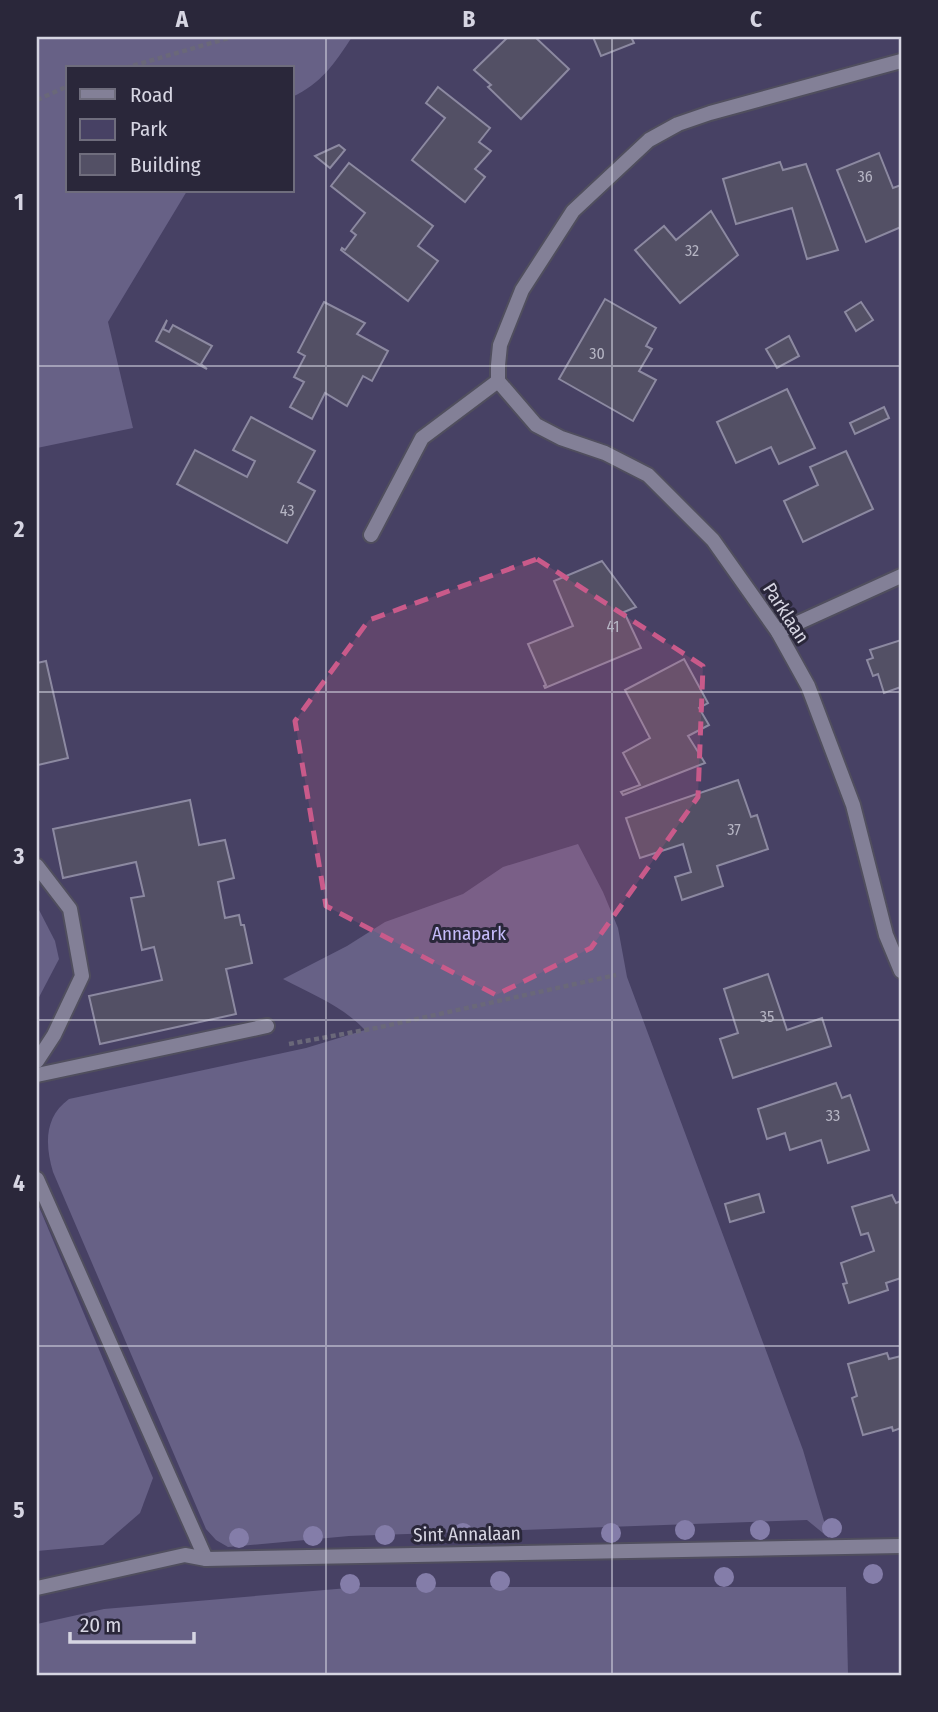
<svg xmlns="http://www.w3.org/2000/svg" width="938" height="1712" font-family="'Fira Sans Condensed',sans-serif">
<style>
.green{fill:#474164;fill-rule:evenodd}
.forest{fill:#676186}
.building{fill:#535065;stroke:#8c89a1;stroke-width:2}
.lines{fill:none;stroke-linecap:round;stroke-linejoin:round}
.service-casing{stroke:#504e5e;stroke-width:18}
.minor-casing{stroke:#504e5e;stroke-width:18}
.path{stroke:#6a6879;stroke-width:4.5;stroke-dasharray:5 3.5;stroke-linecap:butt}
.service{stroke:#838097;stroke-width:14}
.minor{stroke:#838097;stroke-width:14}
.tree{fill:#847da9}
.marked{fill:#c95a8a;fill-opacity:0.2;stroke:#c95a8a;stroke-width:5;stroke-dasharray:14 9;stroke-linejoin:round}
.grid{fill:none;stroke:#d6d5e2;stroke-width:2;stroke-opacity:0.55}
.labels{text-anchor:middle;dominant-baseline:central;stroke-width:6;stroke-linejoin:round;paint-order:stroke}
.number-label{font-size:16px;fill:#b5b4c3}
.street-label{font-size:19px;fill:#d6d5e2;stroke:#2a273a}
.park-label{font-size:19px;fill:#c5bbfa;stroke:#2a273a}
.neatline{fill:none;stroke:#d6d5e2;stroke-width:2.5}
.grid-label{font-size:23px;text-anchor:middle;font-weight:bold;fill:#d6d5e2}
</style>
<rect width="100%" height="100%" fill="#343145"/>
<path class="green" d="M37,37H901V1675H37ZM68,68H292V191H68Z"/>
<g class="forest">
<path d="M37,37H352C335,63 321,84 292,97V68H68V191H187L108,322L133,428L37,448Z"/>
<path d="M578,844L603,892L618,928L627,977L803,1450L829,1538L807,1520L349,1536L228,1547L216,1540L206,1529L53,1172C45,1145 44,1117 69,1099L306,1048L365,1030C341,1005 313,995 283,979L347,946L385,922L463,894L503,867Z"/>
<polygon points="37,906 55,941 59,959 37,1001"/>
<polygon points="37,1202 153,1478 140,1513 103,1545 37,1551"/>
<polygon points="360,1587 846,1587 848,1675 37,1675 37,1624 104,1609"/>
</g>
<g class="building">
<polygon points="508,37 540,37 537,39 569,69 521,119 488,87 491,85 474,70"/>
<polygon points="593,37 631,37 634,43 601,56"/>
<polygon points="438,87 490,128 479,142 491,151 475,169 485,177 465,202 412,160 445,118 426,103"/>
<polygon points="339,145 345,150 330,168 315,156"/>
<polygon points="879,153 893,188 901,185 901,227 866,242 837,170"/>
<polygon points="780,162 783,170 806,164 838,250 807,259 792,208 736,224 723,179"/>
<polygon points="349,163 433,226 418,246 438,261 408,301 341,250 342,248 345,250 356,235 351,231 365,213 331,186"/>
<polygon points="711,211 738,255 680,303 635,250 664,226 676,240"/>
<polygon points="605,299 656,328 646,346 652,349 639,371 656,380 633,421 559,379"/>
<polygon points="324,302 365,323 357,334 388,351 372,381 363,376 347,406 325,393 312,419 290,407 304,382 294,377 305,356 298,352"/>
<polygon points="861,302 873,320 856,331 845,312"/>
<polygon points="167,320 163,329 169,332 173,325 212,346 201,364 207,369 156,341"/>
<polygon points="789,336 799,356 777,368 766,349"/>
<polygon points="787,389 815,448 779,464 771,447 736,463 717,422"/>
<polygon points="884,407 889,418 855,434 850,423"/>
<polygon points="251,417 315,451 298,482 315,491 287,543 177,484 195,450 247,477 255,461 233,450"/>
<polygon points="846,451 873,509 803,542 784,501 818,485 810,467"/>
<polygon points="602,561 636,607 624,612 641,648 545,688 544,686 546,685 528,644 573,626 554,581"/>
<polygon points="901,640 901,687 884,693 878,674 873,676 867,660 873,658 870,650"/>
<polygon points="684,659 708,703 699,708 709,725 688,736 705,763 623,795 621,792 640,785 623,753 650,738 625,690"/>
<polygon points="46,661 68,758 38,765 37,663"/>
<polygon points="738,780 751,817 757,815 768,849 717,866 723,886 682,900 675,877 691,872 683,844 640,858 626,818"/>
<polygon points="190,800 199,845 225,840 234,878 218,882 225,918 239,915 241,925 244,925 252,963 226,969 236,1014 100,1044 89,996 162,980 154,947 142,950 131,898 144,896 136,862 63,878 53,829"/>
<polygon points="768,974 787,1030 822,1018 831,1046 733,1078 720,1039 738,1033 724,989"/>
<polygon points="836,1083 842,1098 850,1095 869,1150 828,1163 821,1140 790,1150 785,1133 767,1139 758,1109"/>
<polygon points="759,1194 764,1212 730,1222 725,1204"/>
<polygon points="892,1195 896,1203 901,1201 901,1278 886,1283 888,1290 849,1303 843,1284 847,1283 841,1263 874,1251 868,1233 861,1235 852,1207"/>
<polygon points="887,1353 889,1359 901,1356 901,1428 893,1431 892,1427 863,1435 852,1398 857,1396 848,1364"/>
</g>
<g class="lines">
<defs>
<g id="service">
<polyline points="37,866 70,909 82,976 54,1035 37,1061"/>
<polyline points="37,1075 267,1026"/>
<polyline points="37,1179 206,1559"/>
</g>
<g id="minor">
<polyline points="901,61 710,113 678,124 649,140 573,211 522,290 500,345 498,365 498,381 536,425 561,438 605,453 648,475 713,540 778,632 808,686 853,805 886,935 901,971"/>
<polyline points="371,535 422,438 498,381"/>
<polyline points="778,632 901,576"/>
<polyline points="37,1588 185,1555 206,1559 901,1546"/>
</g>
</defs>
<use href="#service" class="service-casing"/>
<use href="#minor" class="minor-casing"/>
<g class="path">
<polyline points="125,68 232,37"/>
<polyline points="37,100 68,86"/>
<polyline points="289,1044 376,1028 616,975"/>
</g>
<use href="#service" class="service"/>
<use href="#minor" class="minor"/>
</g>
<g class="tree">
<circle cx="832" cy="1528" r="10"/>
<circle cx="685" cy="1530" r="10"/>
<circle cx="760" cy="1530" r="10"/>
<circle cx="463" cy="1533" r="10"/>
<circle cx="611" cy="1533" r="10"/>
<circle cx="385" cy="1535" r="10"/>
<circle cx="313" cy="1536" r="10"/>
<circle cx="239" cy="1538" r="10"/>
<circle cx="873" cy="1574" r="10"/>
<circle cx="724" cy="1577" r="10"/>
<circle cx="500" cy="1581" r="10"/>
<circle cx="426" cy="1583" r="10"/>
<circle cx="350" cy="1584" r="10"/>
</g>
<path class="marked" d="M537,559L703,666L698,797L591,948L496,995L326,906L295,721L369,620Z"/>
<path class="grid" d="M326,37V1675M612,37V1675M37,366H901M37,692H901M37,1020H901M37,1346H901"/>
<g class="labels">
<g class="number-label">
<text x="865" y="176">36</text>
<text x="692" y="250">32</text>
<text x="597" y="353">30</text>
<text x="287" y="510">43</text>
<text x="613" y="626">41</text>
<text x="734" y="829">37</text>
<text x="767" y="1016">35</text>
<text x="833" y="1115">33</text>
</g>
<g class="street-label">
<text transform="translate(786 613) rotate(57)">Parklaan</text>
<text transform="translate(467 1534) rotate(-1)">Sint Annalaan</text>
</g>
<g class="park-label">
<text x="469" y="933">Annapark</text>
</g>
</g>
<rect width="938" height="1712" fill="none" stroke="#2a273a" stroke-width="77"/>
<rect x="66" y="66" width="228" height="126" fill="#2a273a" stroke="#6f6d7d" stroke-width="2"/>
<rect x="80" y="89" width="35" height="10" fill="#838097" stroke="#6f6d7d" stroke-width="2"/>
<text x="130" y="102" font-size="21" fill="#d6d5e2">Road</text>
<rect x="80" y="119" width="35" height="21" fill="#474164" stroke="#6f6d7d" stroke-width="2"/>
<text x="130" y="136" font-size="21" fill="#d6d5e2">Park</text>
<rect x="80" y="154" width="35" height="21" fill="#535065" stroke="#6f6d7d" stroke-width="2"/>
<text x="130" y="172" font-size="21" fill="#d6d5e2">Building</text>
<path d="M70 1632v10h124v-10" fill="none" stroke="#d6d5e2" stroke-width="3.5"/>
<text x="80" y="1632" font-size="21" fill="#d6d5e2" stroke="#2a273a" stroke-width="5" paint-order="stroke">20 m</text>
<rect x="38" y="38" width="862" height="1636" class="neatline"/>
<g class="grid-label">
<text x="182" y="27">A</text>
<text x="469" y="27">B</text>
<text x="756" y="27">C</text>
<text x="19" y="210">1</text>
<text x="19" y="537">2</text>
<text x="19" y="864">3</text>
<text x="19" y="1191">4</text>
<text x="19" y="1518">5</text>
</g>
</svg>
